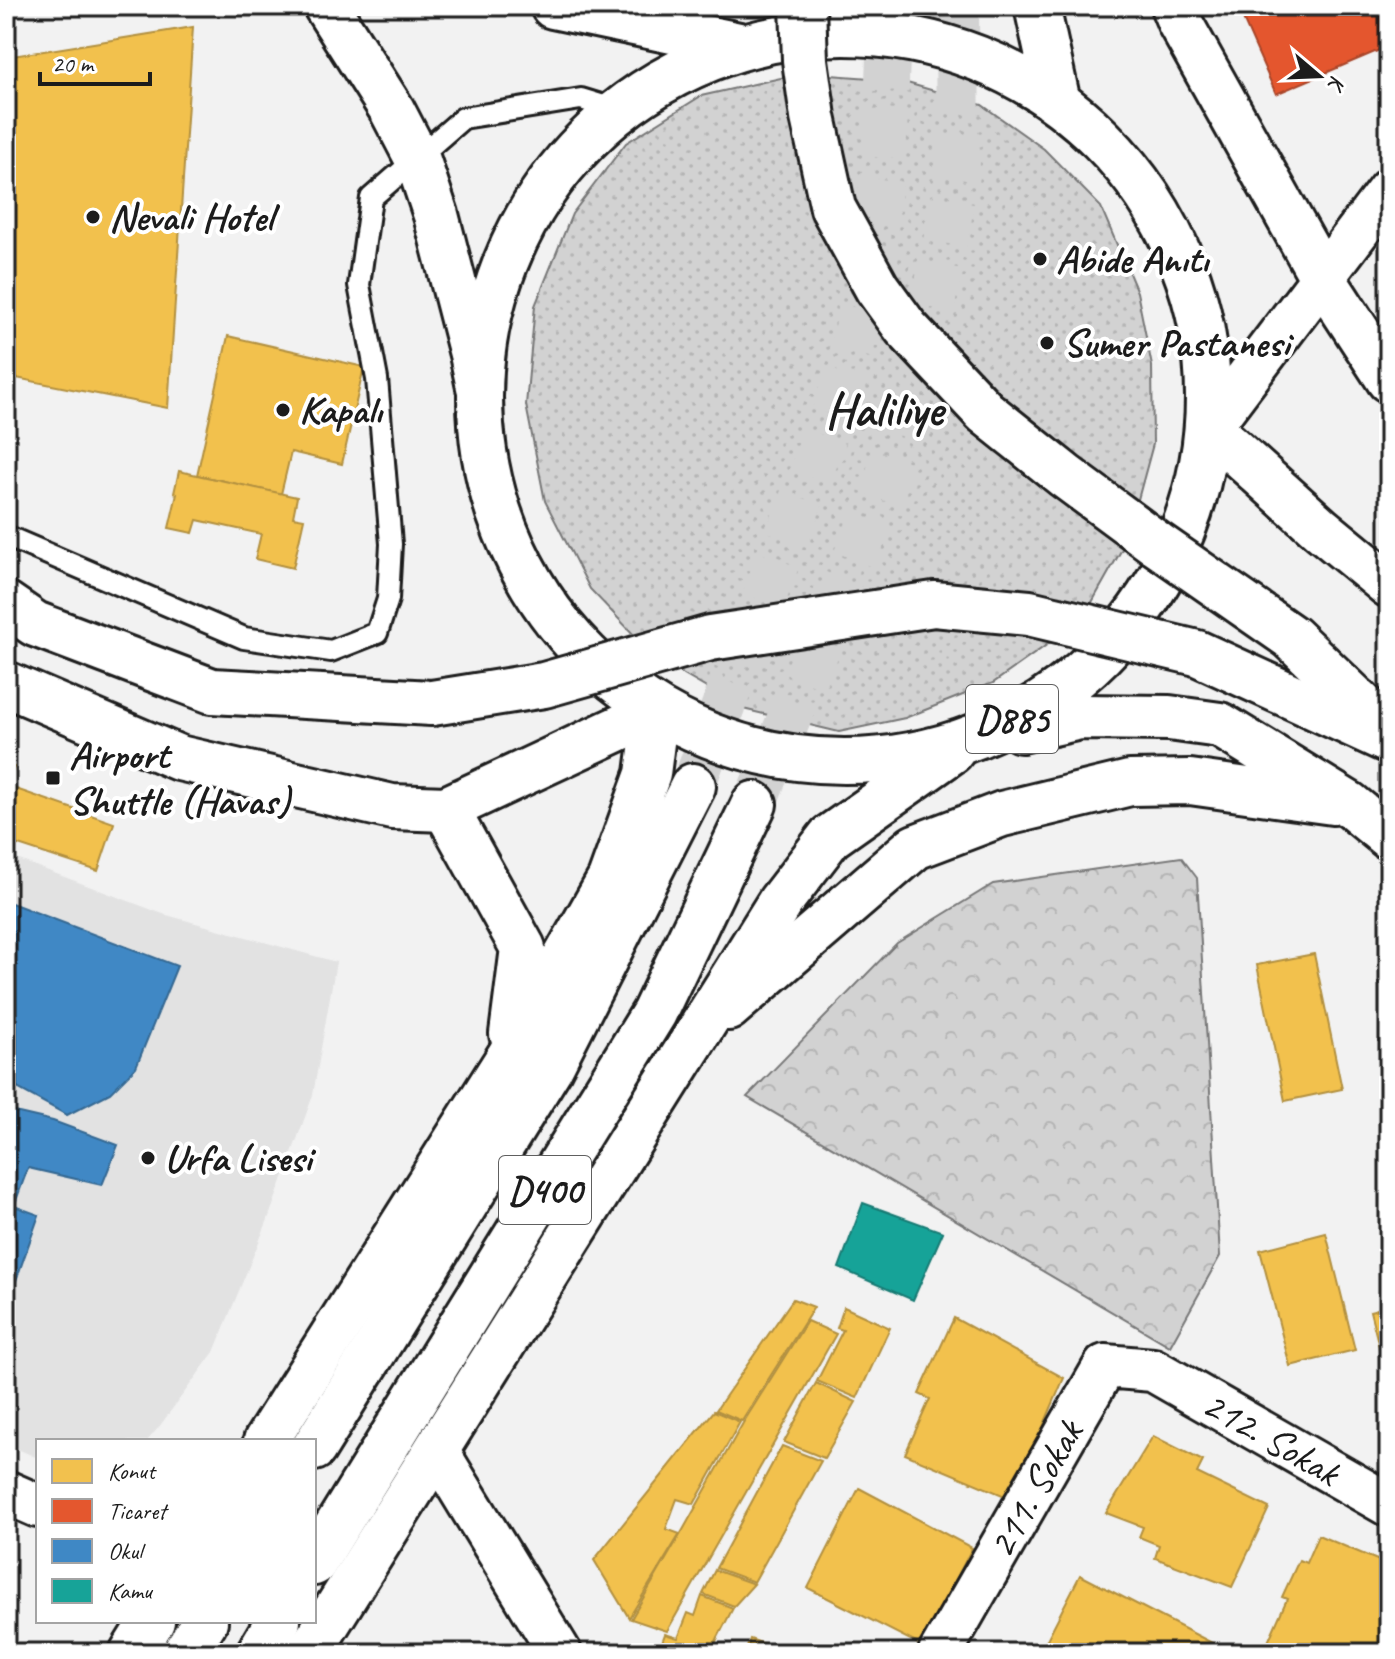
<svg xmlns="http://www.w3.org/2000/svg" width="1395" height="1659" font-family="Caveat,sans-serif">
<style>
.built{fill:#e2e2e2}
.grass{fill:url(#grass-dots);stroke:#777;stroke-width:2}
.forest{fill:url(#forest-crowns);stroke:#777;stroke-width:2}
.homes{fill:#f2c14e;stroke:#b2903f;stroke-width:2}
.shops{fill:#e4572e;stroke:#a84529;stroke-width:2}
.schools{fill:#3f88c5;stroke:#346892;stroke-width:2}
.public{fill:#17a398;stroke:#187a73;stroke-width:2}
.lines{fill:none;stroke-linecap:round;stroke-linejoin:round}
.trunk-tunnel{stroke:#d2d2d2;stroke-width:44;stroke-dasharray:44 22;stroke-linecap:butt}
.service-casing{stroke:#1c1c1c;stroke-width:26}
.minor-casing{stroke:#1c1c1c;stroke-width:48}
.primary-casing{stroke:#1c1c1c;stroke-width:50}
.trunk-casing{stroke:#1c1c1c;stroke-width:50}
.service{stroke:#fff;stroke-width:20}
.minor{stroke:#fff;stroke-width:42}
.primary{stroke:#fff;stroke-width:44}
.trunk{stroke:#fff;stroke-width:44}
.trunk-bridge-casing{stroke:#1c1c1c;stroke-width:50;stroke-linecap:butt}
.trunk-bridge{stroke:#fff;stroke-width:44}
.poi-dot{fill:#1c1c1c;stroke:#fff;stroke-width:3}
.labels{text-anchor:middle;dominant-baseline:central;stroke-width:8;stroke-linejoin:round;paint-order:stroke}
.shield{fill:#fff;stroke:#606060;stroke-width:2}
.shield-label{font-size:38px;font-weight:bold;fill:#1c1c1c}
.poi-label{font-size:40px;font-weight:bold;fill:#1c1c1c;stroke:#fff;text-anchor:start}
.street-label{font-size:40px;fill:#1c1c1c;stroke:#fff}
.district-label{font-size:48px;font-weight:bold;fill:#1c1c1c;stroke:#fff}
</style>
<defs>
<pattern id="grass-dots" width="8" height="8" patternUnits="userSpaceOnUse" patternTransform="scale(2)"><rect width="8" height="8" fill="#d2d2d2"/><path d="M2 2h.1M6 6h.1" fill="none" stroke="#b4b4b4" stroke-width="1.8" stroke-linecap="round"/></pattern>
<pattern id="forest-crowns" width="20" height="18" patternUnits="userSpaceOnUse" patternTransform="scale(2)"><rect width="20" height="18" fill="#d2d2d2"/><path d="M2 6a3 3 0 1 1 6 0M12 15a3 3 0 1 1 6 0" fill="none" stroke="#b4b4b4"/></pattern>
</defs>
<rect width="100%" height="100%" fill="#f2f2f2"/>
<filter id="ink" filterUnits="userSpaceOnUse"><feTurbulence type="fractalNoise" baseFrequency=".0125" numOctaves="2"/><feDisplacementMap in="SourceGraphic" scale="16" xChannelSelector="R" yChannelSelector="G"/><feConvolveMatrix kernelMatrix="1 2 1 2 8 2 1 2 1" color-interpolation-filters="sRGB"/></filter>
<g filter="url(#ink)">
<polygon class="built" points="6,855 163,914 336,962 313,1095 267,1222 214,1352 159,1427 147,1441 38,1441 38,1458 6,1444"/>
<polygon class="grass" points="803,73 897,80 982,105 1044,149 1101,207 1137,292 1152,366 1153,444 1127,540 1082,620 993,683 905,718 839,732 743,709 658,660 590,589 545,501 526,405 535,306 572,214 626,143 701,96"/>
<polygon class="forest" points="1181,857 1197,878 1220,1256 1170,1346 747,1097 897,943 993,884"/>
<g class="homes">
<polygon points="193,27 168,408 6,376 6,57"/>
<polygon points="228,336 364,367 342,464 291,452 281,494 197,475"/>
<polygon points="179,471 297,497 293,517 304,519 293,568 255,559 261,534 197,520 193,533 169,528 177,494 174,493"/>
<polygon points="6,764 14,767 6,789"/>
<polygon points="13,788 114,823 98,871 6,841 6,807"/>
<polygon points="1314,954 1342,1089 1285,1101 1257,965"/>
<polygon points="1326,1233 1355,1350 1290,1366 1260,1250"/>
<polygon points="793,1299 814,1307 742,1421 716,1410"/>
<polygon points="1389,1306 1389,1386 1370,1311"/>
<polygon points="844,1307 890,1328 857,1398 817,1381 843,1330 837,1328"/>
<polygon points="954,1318 1064,1378 1012,1499 905,1454 930,1399 919,1394"/>
<polygon points="807,1321 836,1334 667,1631 631,1619 683,1530 743,1423"/>
<polygon points="816,1383 856,1402 824,1458 784,1442"/>
<polygon points="714,1411 740,1422 694,1504 677,1499 666,1529 680,1534 629,1618 594,1560"/>
<polygon points="1153,1436 1203,1461 1197,1473 1269,1508 1232,1587 1155,1558 1159,1545 1139,1537 1143,1527 1106,1513"/>
<polygon points="782,1446 821,1461 754,1582 716,1568"/>
<polygon points="859,1488 972,1548 922,1646 808,1588"/>
<polygon points="1318,1535 1389,1565 1389,1646 1385,1653 1295,1653 1268,1642 1287,1599 1282,1597 1299,1560 1306,1563"/>
<polygon points="715,1570 754,1584 734,1606 703,1594"/>
<polygon points="1080,1575 1216,1645 1212,1653 1040,1653"/>
<polygon points="702,1596 733,1608 710,1653 658,1653 665,1634 678,1638 688,1613 695,1616"/>
<polygon points="750,1639 789,1653 745,1653"/>
<polygon points="808,1643 826,1653 805,1653"/>
</g>
<polygon class="shops" points="1247,6 1389,6 1389,46 1276,94 1239,10"/>
<g class="schools">
<polygon points="6,901 177,966 136,1067 110,1093 67,1115 6,1082"/>
<polygon points="6,1110 53,1121 118,1145 102,1185 28,1168 14,1206 39,1215 6,1309"/>
</g>
<polygon class="public" points="863,1203 943,1232 913,1300 839,1268"/>
<g class="lines">
<g class="trunk-tunnel">
<polyline points="693,786 836,407 867,292 884,159 890,6"/>
<polyline points="754,804 885,485 927,335 958,175 957,6"/>
</g>
<defs>
<polyline id="service" points="6,536 244,638 331,651 377,633 388,599 391,544 377,379 359,285 371,198 463,118 581,99 617,110"/>
<g id="minor">
<polyline points="1209,428 1389,190"/>
<polyline points="437,1451 560,1653"/>
<polyline points="6,1492 38,1506"/>
<polyline points="940,1653 1105,1366 1153,1370 1389,1505"/>
</g>
<g id="primary">
<polyline points="326,6 392,110 417,158 436,215 472,354 479,387"/>
<polyline points="553,6 739,45"/>
<polyline points="1209,428 1321,529 1389,585"/>
<polyline points="6,684 179,758 392,807 446,809 656,711"/>
</g>
<g id="trunk">
<polyline points="1037,6 1057,98"/>
<polyline points="1173,6 1180,23 1322,277 1389,380"/>
<circle cx="844" cy="397" r="364"/>
<polyline points="6,604 35,624 212,691 432,703"/>
<polyline points="1021,730 1080,717 1169,718 1220,725 1349,804 1389,837"/>
<polyline points="446,809 523,948 512,1034"/>
<polyline points="728,1008 915,847 1002,814 1130,783 1190,782 1333,802"/>
<polyline points="266,1441 510,1055 610,879 648,774 656,711"/>
<polyline points="314,1448 550,1068 693,786"/>
<polyline points="314,1563 654,1013 754,804"/>
<polyline points="132,1653 152,1621"/>
<polyline points="185,1653 205,1621"/>
<polyline points="259,1653 278,1621"/>
<polyline points="309,1653 780,902 830,837 952,751"/>
</g>
</defs>
<use href="#service" class="service-casing"/>
<use href="#minor" class="minor-casing"/>
<use href="#primary" class="primary-casing"/>
<use href="#trunk" class="trunk-casing"/>
<use href="#service" class="service"/>
<use href="#minor" class="minor"/>
<use href="#primary" class="primary"/>
<use href="#trunk" class="trunk"/>
<defs>
<g id="trunk-bridge">
<polyline points="803,6 805,60 813,117 833,208 877,288 906,328 985,412 1065,476 1157,544 1291,637 1384,726"/>
<polyline points="432,703 544,685 710,638 934,604 1029,613 1197,653 1389,741"/>
</g>
</defs>
<use href="#trunk-bridge" class="trunk-bridge-casing"/>
<use href="#trunk-bridge" class="trunk-bridge"/>
</g>
</g>
<g class="poi-dot">
<circle cx="93" cy="217" r="8"/>
<circle cx="1040" cy="259" r="8"/>
<circle cx="1047" cy="343" r="8"/>
<circle cx="283" cy="410" r="8"/>
<rect x="45" y="770" width="16" height="16" rx="4"/>
<circle cx="148" cy="1158" r="8"/>
</g>
<g class="labels">
<g class="shield">
<rect x="966" y="685" width="92" height="68" rx="6"/>
<rect x="499" y="1156" width="92" height="68" rx="6"/>
</g>
<g class="shield-label">
<text x="1012" y="719">D885</text>
<text x="545" y="1190">D400</text>
</g>
<g class="poi-label">
<text x="109" y="217">Nevali Hotel</text>
<text x="1056" y="259">Abide Anıtı</text>
<text x="1063" y="343">Sumer Pastanesi</text>
<text x="299" y="410">Kapalı</text>
<text x="69" y="755">Airport<tspan x="69" dy="46">Shuttle (Havas)</tspan></text>
<text x="164" y="1158">Urfa Lisesi</text>
</g>
<g class="street-label">
<text transform="translate(1271 1438) rotate(30)">212. Sokak</text>
<text transform="translate(1035 1489) rotate(-60)">211. Sokak</text>
</g>
<g class="district-label">
<text x="884" y="410">Haliliye</text>
</g>
</g>
<rect width="1395" height="1659" fill="none" stroke="#fff" stroke-width="32"/>
<rect x="16" y="16" width="1363" height="1627" fill="none" stroke="#1c1c1c" stroke-width="3" filter="url(#ink)"/>
<rect x="36" y="1439" width="280" height="184" fill="#ffffff" stroke="#a4a4a4" stroke-width="2"/>
<rect x="52" y="1459" width="40" height="24" fill="#f2c14e" stroke="#a4a4a4" stroke-width="2"/>
<text x="108" y="1479" font-size="24" fill="#1c1c1c">Konut</text>
<rect x="52" y="1499" width="40" height="24" fill="#e4572e" stroke="#a4a4a4" stroke-width="2"/>
<text x="108" y="1519" font-size="24" fill="#1c1c1c">Ticaret</text>
<rect x="52" y="1539" width="40" height="24" fill="#3f88c5" stroke="#a4a4a4" stroke-width="2"/>
<text x="108" y="1559" font-size="24" fill="#1c1c1c">Okul</text>
<rect x="52" y="1579" width="40" height="24" fill="#17a398" stroke="#a4a4a4" stroke-width="2"/>
<text x="108" y="1599" font-size="24" fill="#1c1c1c">Kamu</text>
<g transform="translate(1319 76) rotate(109)" stroke="#ffffff" stroke-width="6" paint-order="stroke">
<path d="M0-6L14 30L0 20L-14 30Z" fill="#1c1c1c"/>
<text y="-12" font-size="22" font-weight="bold" text-anchor="middle" fill="#1c1c1c">K</text>
</g>
<path d="M40 72v12h110v-12" fill="none" stroke="#1c1c1c" stroke-width="4"/>
<text x="52" y="72" font-size="24" fill="#1c1c1c" stroke="#ffffff" stroke-width="6" paint-order="stroke">20 m</text>
</svg>
